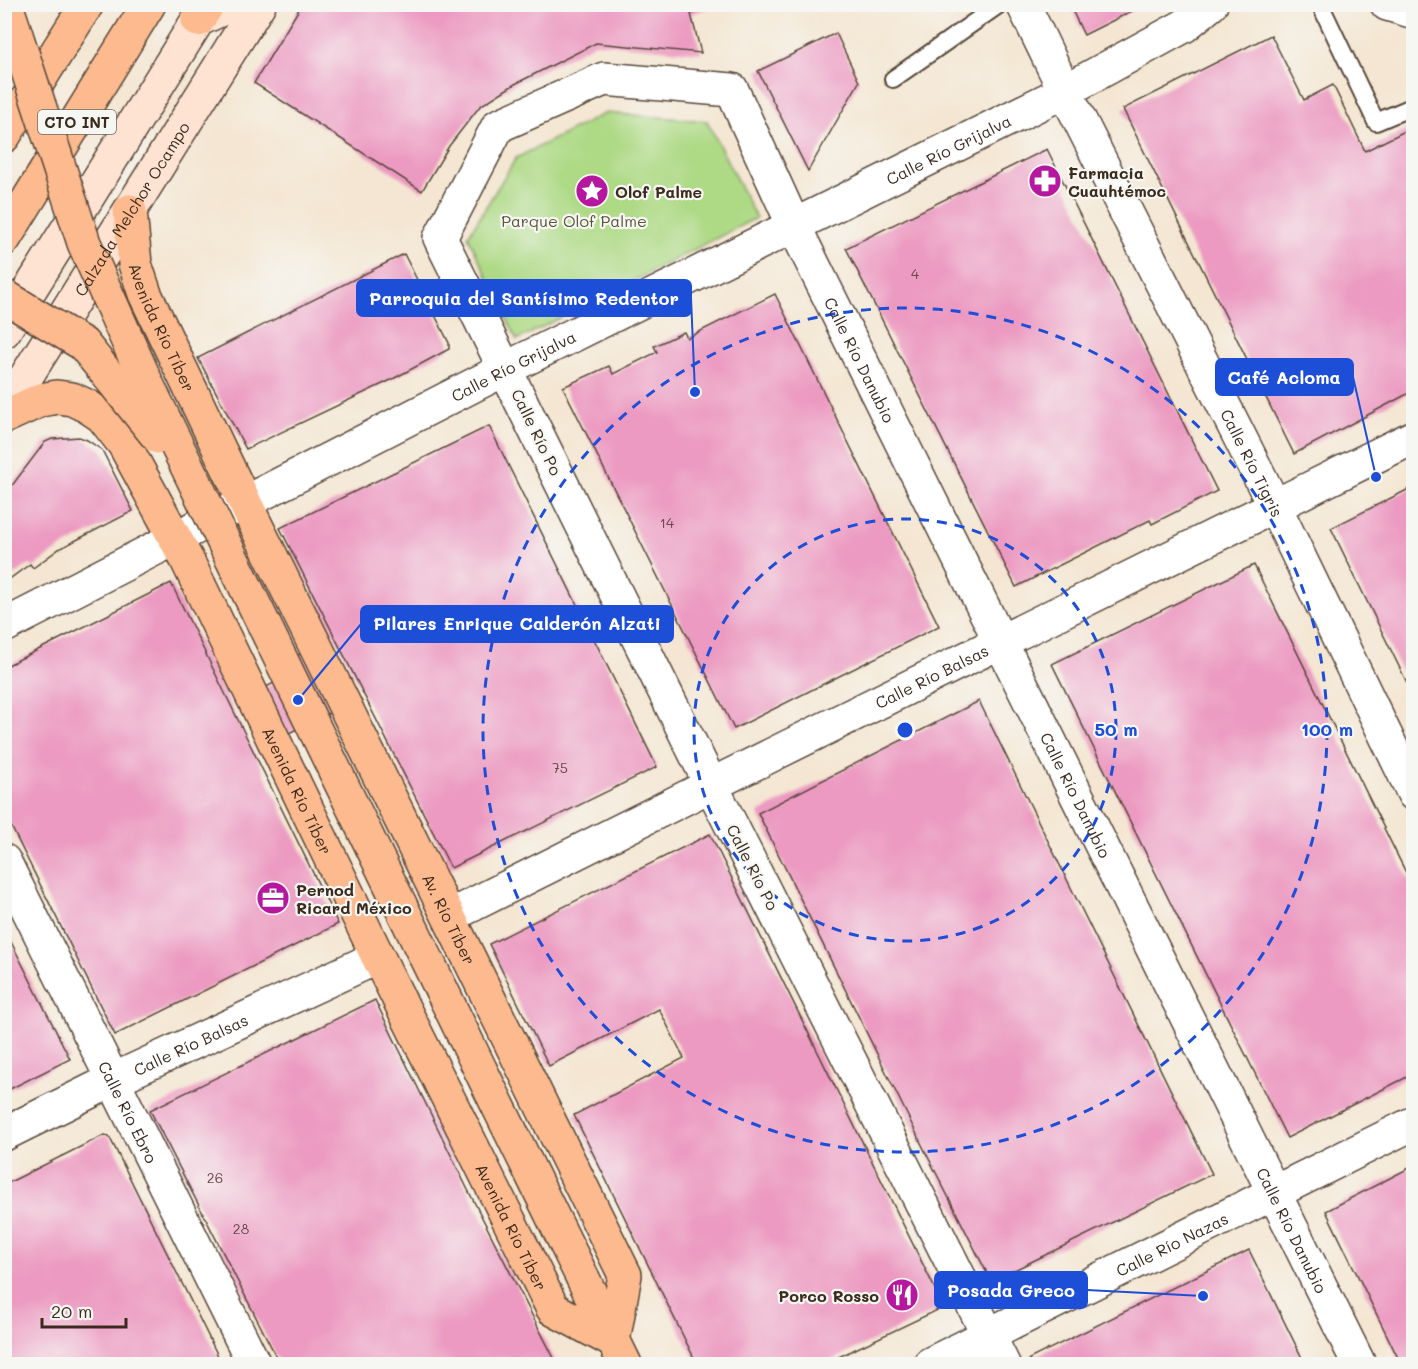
<svg xmlns="http://www.w3.org/2000/svg" width="1418" height="1369" font-family="Mali,sans-serif">
<style>
.green{fill:#aeda86;stroke:#748252;stroke-width:1.5}
.building{fill:#ec9ac1}
.lines{fill:none;stroke-linecap:round;stroke-linejoin:round}
.service-casing{stroke:#574639;stroke-width:20}
.minor-casing{stroke:#574639;stroke-width:36}
.tertiary-casing{stroke:#574639;stroke-width:36}
.secondary-casing{stroke:#574639;stroke-width:36}
.primary-casing{stroke:#574639;stroke-width:36}
.motorway-casing{stroke:#574639;stroke-width:36}
.service{stroke:#fff;stroke-width:16}
.minor{stroke:#fff;stroke-width:33}
.tertiary{stroke:#fff;stroke-width:33}
.secondary{stroke:#fee3d2;stroke-width:33}
.primary{stroke:#fcba8e;stroke-width:33}
.motorway{stroke:#fcba8e;stroke-width:33}
.primary-bridge-casing{stroke:#574639;stroke-width:36;stroke-linecap:butt}
.primary-bridge{stroke:#fcba8e;stroke-width:33}
.ring{fill:none;stroke:#1d4ed8;stroke-width:3;stroke-dasharray:10 8}
.labels{text-anchor:middle;dominant-baseline:central;stroke-width:4.5;stroke-linejoin:round;paint-order:stroke}
.number-label{font-size:14px;fill:#674647}
.shield{fill:#f6f6f2;stroke:#73675e;stroke-width:1.5}
.shield-label{font-size:15px;font-weight:bold;fill:#3b2a1e}
.street-label{font-size:16px;fill:#3b2a1e;stroke:#f6f6f2}
.poi-label{font-size:16px;font-weight:bold;fill:#3b2a1e;stroke:#f6f6f2;text-anchor:start}
.park-label{font-size:16px;fill:#585638;stroke:#f6f6f2}
.centre{fill:#1d4ed8;stroke:#f6f6f2;stroke-width:3}
.ring-label{font-size:18px;text-anchor:middle;font-weight:bold;fill:#1d4ed8;stroke:#f6f6f2;stroke-width:4.5;stroke-linejoin:round;paint-order:stroke}
.leader{fill:none;stroke:#1d4ed8;stroke-width:2}
.callout-dot{fill:#1d4ed8;stroke:#f6f6f2;stroke-width:2}
.callout{fill:#1d4ed8;stroke:#1d4ed8;stroke-width:2}
.callout-label{font-size:18px;text-anchor:middle;font-weight:bold;fill:#fff}
</style>
<rect width="100%" height="100%" fill="#f6f6f2"/>
<filter id="ink" filterUnits="userSpaceOnUse"><feTurbulence type="fractalNoise" baseFrequency=".0167" numOctaves="2"/><feDisplacementMap in="SourceGraphic" scale="12" xChannelSelector="R" yChannelSelector="G"/><feConvolveMatrix kernelMatrix="1 2 1 2 8 2 1 2 1" color-interpolation-filters="sRGB"/></filter>
<filter id="wash" filterUnits="userSpaceOnUse"><feTurbulence type="fractalNoise" baseFrequency=".008" numOctaves="4" result="noise"/><feDisplacementMap in="SourceGraphic" scale="24" xChannelSelector="R" yChannelSelector="G"/><feGaussianBlur stdDeviation="1.35" result="paint"/><feColorMatrix in="noise" values="0 0 0 0 0 0 0 0 0 0 0 0 0 0 0 0 0 1.4 0 .05"/><feComposite in="paint" operator="in"/></filter>
<g filter="url(#wash)">
<rect width="100%" height="100%" fill="#f4e6d2"/>
<polygon class="green" points="606,113 707,121 756,218 517,340 468,236 516,158"/>
<g id="blocks">
<g class="building">
<polygon points="302,4 717,4 717,5 691,14 701,53 596,43 515,84 480,106 449,146 422,191 254,83"/>
<polygon points="1069,4 1146,4 1084,35"/>
<polygon points="836,33 859,82 808,171 758,71"/>
<polygon points="1271,35 1304,100 1333,85 1365,151 1413,127 1413,391 1294,454 1123,109"/>
<polygon points="1047,149 1217,491 1152,524 1150,520 1016,587 846,248"/>
<polygon points="404,254 449,343 449,349 391,380 246,449 198,358"/>
<polygon points="775,294 939,626 734,729 563,387 609,366 613,374 657,352 654,346 684,332 687,338"/>
<polygon points="489,426 657,767 451,868 280,528"/>
<polygon points="79,437 87,440 102,450 133,511 59,549 33,568 30,564 8,580 4,577 4,496 45,442 52,439"/>
<polygon points="1413,487 1413,695 1331,528"/>
<polygon points="1254,565 1413,887 1413,1074 1287,1138 1052,664"/>
<polygon points="171,583 338,924 115,1035 4,812 4,667"/>
<polygon points="302,653 331,712 287,734 264,688 280,680 274,666"/>
<polygon points="979,701 1212,1174 996,1279 989,1277 927,1155 758,813"/>
<polygon points="710,834 944,1307 824,1364 697,1364 574,1115 684,1058 659,1009 549,1066 489,944"/>
<polygon points="4,928 70,1059 4,1092"/>
<polygon points="375,1000 468,1190 557,1364 280,1364 150,1110"/>
<polygon points="104,1135 109,1136 222,1364 4,1364 4,1185"/>
<polygon points="1413,1166 1413,1364 1401,1364 1326,1211"/>
<polygon points="1249,1250 1305,1364 1031,1364 1029,1359"/>
</g>
</g>
</g>
<g filter="url(#ink)">
<use href="#blocks" fill-opacity="0" stroke="#574639" stroke-width="1.5"/>
<g class="lines">
<defs>
<g id="service">
<polyline points="1320,4 1376,122 1414,106"/>
<polyline points="893,79 1000,4"/>
</g>
<g id="minor">
<path id="s1" d="M1023,4L1065,91L1274,505L1414,794"/>
<path id="s2" d="M4,626L505,369L1065,91L1184,26L1211,4"/>
<path id="s3" d="M4,861L254,1364"/>
<path id="s4" d="M450,916L711,785L1414,437"/>
<path id="s5" d="M930,1364L1414,1123"/>
<path id="s6" d="M1003,1364L711,785L440,238L498,126L604,79L732,90L794,226L1359,1364"/>
</g>
<g id="tertiary">
<polyline points="1387,4 1414,12"/>
<path id="s7" d="M4,1134L113,1080L378,957"/>
</g>
<g id="secondary">
<polyline points="4,331 198,20 232,4"/>
<path id="s8" d="M4,412L259,4"/>
</g>
<g id="primary">
<path id="s9" d="M130,211L135,264L145,294L245,503L625,1275L613,1341"/>
<path id="s10" d="M4,417L41,400L57,397L72,399L87,406L102,416L124,444L187,560L378,957L553,1309L613,1341"/>
<polyline points="482,1073 625,1364"/>
</g>
<g id="motorway">
<polyline points="198,20 208,4"/>
<polyline points="4,136 87,4"/>
<polyline points="4,239 149,4"/>
</g>
</defs>
<use href="#service" class="service-casing"/>
<use href="#minor" class="minor-casing"/>
<use href="#tertiary" class="tertiary-casing"/>
<use href="#secondary" class="secondary-casing"/>
<use href="#primary" class="primary-casing"/>
<use href="#motorway" class="motorway-casing"/>
<use href="#service" class="service"/>
<use href="#minor" class="minor"/>
<use href="#tertiary" class="tertiary"/>
<use href="#secondary" class="secondary"/>
<use href="#primary" class="primary"/>
<use href="#motorway" class="motorway"/>
<defs>
<g id="primary-bridge">
<polyline points="6,4 84,243 147,384 482,1073"/>
<polyline points="4,296 83,344 158,437"/>
</g>
</defs>
<use href="#primary-bridge" class="primary-bridge-casing"/>
<use href="#primary-bridge" class="primary-bridge"/>
</g>
</g>
<g class="ring">
<circle cx="905" cy="730" r="211"/>
<circle cx="905" cy="730" r="422"/>
</g>
<defs>
<symbol id="pharmacy-disc" viewBox="-11 -11 22 22"><circle r="9.5" fill="#b5179e" stroke="#f6f6f2"/><path d="M-2-6h4v4h4v4h-4v4h-4v-4h-4v-4h4Z" fill="#fff"/></symbol>
<symbol id="sight-disc" viewBox="-11 -11 22 22"><circle r="9.5" fill="#b5179e" stroke="#f6f6f2"/><path d="M0-6L1.8-2.2L6-1.7L2.9 1.2L3.7 5.4L0 3.3L-3.7 5.4L-2.9 1.2L-6-1.7L-1.8-2.2Z" fill="#fff"/></symbol>
<symbol id="office-disc" viewBox="-11 -11 22 22"><circle r="9.5" fill="#b5179e" stroke="#f6f6f2"/><path d="M-6-3h4V-5.5h4V-3h4V5H-6ZM-1-4.5V-3h2v-1.5ZM-6 0V1H6V0Z" fill="#fff"/></symbol>
<symbol id="restaurant-disc" viewBox="-11 -11 22 22"><circle r="9.5" fill="#b5179e" stroke="#f6f6f2"/><path d="M-5-6h1v4h1v-4h1v4h1v-4h1v5L-1.5 .5V6h-2V.5L-5-1ZM5-6V6H3V1.5H1.5Q1.5-4 5-6Z" fill="#fff"/></symbol>
</defs>
<g fill-rule="evenodd">
<use href="#pharmacy-disc" x="1026" y="162" width="38" height="38"/>
<use href="#sight-disc" x="573" y="172" width="38" height="38"/>
<use href="#office-disc" x="254" y="879" width="38" height="38"/>
<use href="#restaurant-disc" x="883" y="1276" width="38" height="38"/>
</g>
<g class="labels">
<g class="number-label">
<text x="915" y="273">4</text>
<text x="667" y="522">14</text>
<text x="560" y="767">75</text>
<text x="215" y="1177">26</text>
<text x="241" y="1228">28</text>
</g>
<rect class="shield" x="38" y="110" width="78" height="24" rx="4.5"/>
<g class="shield-label">
<text x="77" y="122">CTO INT</text>
</g>
<g class="street-label">
<text stroke="none"><textPath href="#s2" startOffset="1058">Calle Río Grijalva</textPath></text>
<text stroke="none"><textPath href="#s8" startOffset="240">Calzada Melchor Ocampo</textPath></text>
<text stroke="none"><textPath href="#s9" startOffset="122">Avenida Río Tíber</textPath></text>
<text stroke="none"><textPath href="#s6" startOffset="1928">Calle Río Danubio</textPath></text>
<text stroke="none"><textPath href="#s2" startOffset="572">Calle Río Grijalva</textPath></text>
<text transform="translate(537 432) rotate(64)">Calle Río Po</text>
<text stroke="none"><textPath href="#s1" startOffset="513">Calle Río Tigris</textPath></text>
<text stroke="none"><textPath href="#s4" startOffset="538">Calle Río Balsas</textPath></text>
<text stroke="none"><textPath href="#s10" startOffset="530">Avenida Río Tíber</textPath></text>
<text stroke="none"><textPath href="#s6" startOffset="2414">Calle Río Danubio</textPath></text>
<text transform="translate(753 867) rotate(63)">Calle Río Po</text>
<text stroke="none"><textPath href="#s9" startOffset="780">Av. Río Tíber</textPath></text>
<text stroke="none"><textPath href="#s7" startOffset="207">Calle Río Balsas</textPath></text>
<text stroke="none"><textPath href="#s3" startOffset="280">Calle Río Ebro</textPath></text>
<text stroke="none"><textPath href="#s10" startOffset="1016">Avenida Río Tíber</textPath></text>
<text stroke="none"><textPath href="#s6" startOffset="2900">Calle Río Danubio</textPath></text>
<text stroke="none"><textPath href="#s5" startOffset="270">Calle Río Nazas</textPath></text>
</g>
<g class="poi-label">
<text x="1068" y="172">Farmacia<tspan x="1068" dy="18">Cuauhtémoc</tspan></text>
<text x="615" y="191">Olof Palme</text>
<text x="296" y="889">Pernod<tspan x="296" dy="18">Ricard México</tspan></text>
<text x="879" y="1295" text-anchor="end">Porco Rosso</text>
</g>
<g class="park-label">
<text x="574" y="220">Parque Olof Palme</text>
</g>
</g>
<circle cx="905" cy="730" r="9" class="centre"/>
<g class="ring-label">
<text x="1116" y="736">50 m</text>
<text x="1327" y="736">100 m</text>
</g>
<path class="leader" d="M695 392L691 298M1376 477L1353 377M298 700L361 624M1203 1296L1087 1290"/>
<g class="callout-dot">
<circle cx="695" cy="392" r="6"/>
<circle cx="1376" cy="477" r="6"/>
<circle cx="298" cy="700" r="6"/>
<circle cx="1203" cy="1296" r="6"/>
</g>
<g class="callout">
<rect x="357" y="280" width="334" height="36" rx="6"/>
<rect x="1216" y="359" width="137" height="36" rx="6"/>
<rect x="361" y="606" width="312" height="36" rx="6"/>
<rect x="935" y="1272" width="152" height="36" rx="6"/>
</g>
<g class="callout-label">
<text x="524" y="305">Parroquia del Santísimo Redentor</text>
<text x="1284" y="384">Café Acloma</text>
<text x="517" y="630">Pilares Enrique Calderón Alzati</text>
<text x="1011" y="1297">Posada Greco</text>
</g>
<rect width="1418" height="1369" fill="none" stroke="#f6f6f2" stroke-width="24"/>
<path d="M42 1318v9h84v-9" fill="none" stroke="#3b2a1e" stroke-width="3"/>
<text x="51" y="1318" font-size="18" fill="#3b2a1e" stroke="#f6f6f2" stroke-width="4.5" paint-order="stroke">20 m</text>
</svg>
